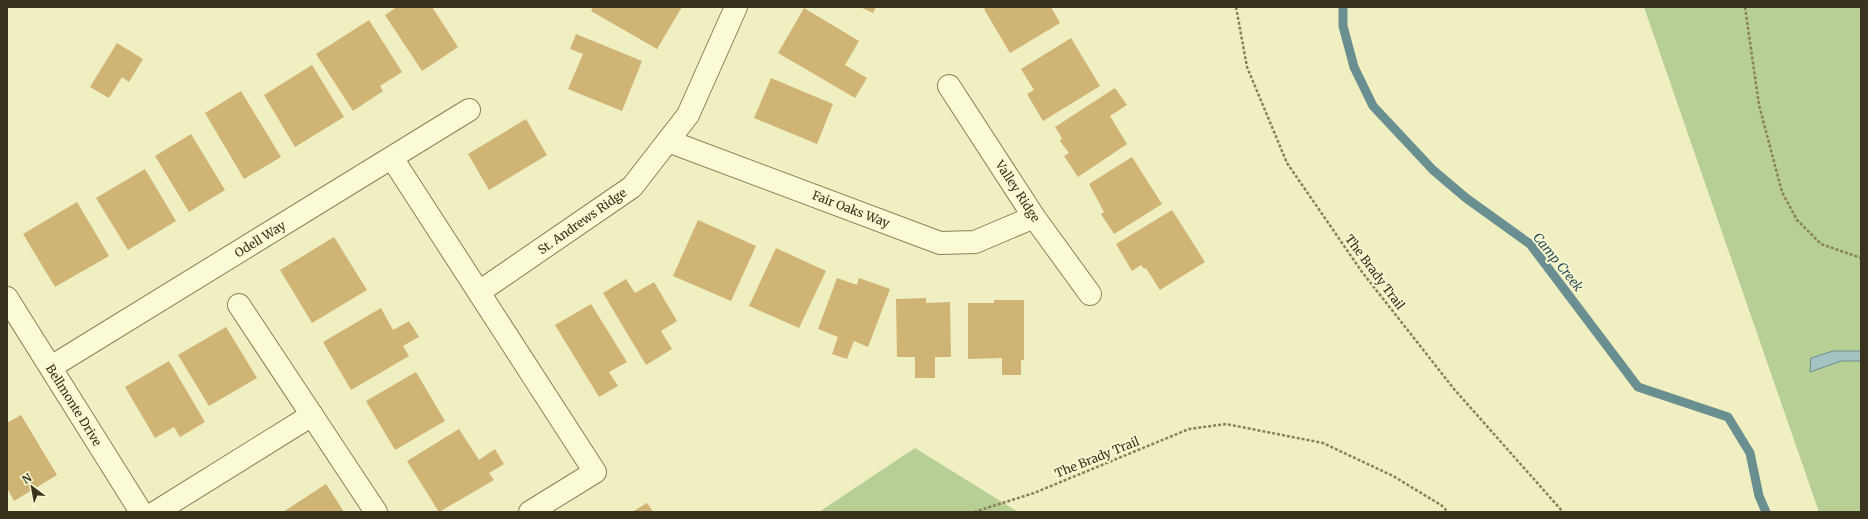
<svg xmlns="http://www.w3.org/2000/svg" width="1868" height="519" font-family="Merriweather,serif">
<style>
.green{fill:#b7ce94}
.water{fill:#a4c2c1;stroke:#6a8f90}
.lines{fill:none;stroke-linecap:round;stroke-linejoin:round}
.stream{stroke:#6a8f90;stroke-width:9}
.building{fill:#d0b475}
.minor-casing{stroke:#8a8158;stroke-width:24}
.path{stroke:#8a8158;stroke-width:2.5;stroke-dasharray:3 2;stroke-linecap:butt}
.minor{stroke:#fafad4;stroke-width:22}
.labels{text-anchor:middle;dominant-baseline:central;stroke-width:4;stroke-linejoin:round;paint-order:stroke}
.street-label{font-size:12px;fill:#39321d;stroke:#f7f7d1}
.water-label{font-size:13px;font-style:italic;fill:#2b4f59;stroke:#f7f7d1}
</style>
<rect width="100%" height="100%" fill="#f0efc1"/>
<g class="green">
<polygon points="1644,7 1861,7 1861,512 1819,512"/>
<polygon points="915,448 1018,512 819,512"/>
</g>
<polygon class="water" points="1833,351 1861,351 1861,361 1841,361 1810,372 1811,358"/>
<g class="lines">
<polyline class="stream" points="1343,7 1343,26 1354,67 1373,106 1433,170 1466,198 1530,244 1638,387 1728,417 1750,453 1759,496 1766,512"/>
</g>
<g class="building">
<polygon points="397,7 432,7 458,47 422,71 385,15"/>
<polygon points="593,7 682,7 657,49 591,11"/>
<polygon points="860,7 876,7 873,13"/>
<polygon points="988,7 1051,7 1060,23 1010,53 984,9"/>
<polygon points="804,8 859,41 845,65 867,78 855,98 778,53"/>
<polygon points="369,20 402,72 380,86 383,91 353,111 316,54"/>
<polygon points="576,34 642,61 622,111 568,89 583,54 570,49"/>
<polygon points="1071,38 1100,86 1043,121 1027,94 1034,90 1021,69"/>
<polygon points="117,43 143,59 129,82 122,77 109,98 90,87"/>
<polygon points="312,65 344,117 295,147 264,95"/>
<polygon points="771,78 833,104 817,144 754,118"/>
<polygon points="1115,88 1127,105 1110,116 1127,144 1078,177 1064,156 1069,153 1060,141 1062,138 1055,127"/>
<polygon points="241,91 281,157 244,179 205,113"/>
<polygon points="526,119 547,155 489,190 468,154"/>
<polygon points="191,134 225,190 189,212 155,156"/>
<polygon points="1132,157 1162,204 1114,234 1101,214 1104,212 1089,184"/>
<polygon points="145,169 176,221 128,250 96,198"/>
<polygon points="77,202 109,256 55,287 23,234"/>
<polygon points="1172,210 1205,262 1160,290 1146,268 1144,269 1141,265 1132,271 1116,244"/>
<polygon points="698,220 756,246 731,301 673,276"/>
<polygon points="334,237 367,290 312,323 280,270"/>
<polygon points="776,248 826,271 799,328 749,306"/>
<polygon points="837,278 857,285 859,278 890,289 868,347 854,341 847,359 832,354 838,337 818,329"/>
<polygon points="626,279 635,293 654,282 677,321 661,331 672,349 646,365 603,293"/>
<polygon points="926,298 926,303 950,302 951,357 935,357 935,378 915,378 915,357 897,357 896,299"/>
<polygon points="994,300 1024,300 1024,360 1021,360 1021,375 1002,375 1002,358 968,359 968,303 994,303"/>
<polygon points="591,304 627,362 609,372 618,386 599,397 555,325"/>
<polygon points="381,308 393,330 409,321 419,337 403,346 409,356 351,390 323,342"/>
<polygon points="226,327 257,378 209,406 178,355"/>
<polygon points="169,361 205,422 180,437 174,427 155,438 125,387"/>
<polygon points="416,372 445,421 395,450 366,401"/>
<polygon points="21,415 57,475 14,501 7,488 7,423"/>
<polygon points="459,429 479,460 495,449 504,464 489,473 494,480 439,512 407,461"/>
<polygon points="326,484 344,512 283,512"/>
<polygon points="647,503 653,512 632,512"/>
</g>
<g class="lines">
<defs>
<g id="minor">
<polyline points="949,86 1034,217 1090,294"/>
<polyline points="668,141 940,243 975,242 1034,217"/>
<polyline points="392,158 595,472 530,512"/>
<polyline points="479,292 632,187 688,115 736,7"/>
<polyline points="7,298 141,512"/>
<polyline points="239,305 376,512"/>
<polyline points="51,367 469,110"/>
<polyline points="156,512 312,415"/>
</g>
</defs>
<use href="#minor" class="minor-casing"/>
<g class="path">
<polyline points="1236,7 1247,67 1287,163 1362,272 1454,389 1563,512"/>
<polyline points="1745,7 1759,105 1782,192 1797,220 1821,244 1861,258"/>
<polyline points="974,512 1034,493 1189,429 1226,424 1323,443 1393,476 1441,505 1448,512"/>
</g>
<use href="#minor" class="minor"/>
</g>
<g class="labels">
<g class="street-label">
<text transform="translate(1018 191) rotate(57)">Valley Ridge</text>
<text transform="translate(851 209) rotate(21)">Fair Oaks Way</text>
<text transform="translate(582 221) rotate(-35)">St. Andrews Ridge</text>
<text transform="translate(260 239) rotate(-32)">Odell Way</text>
<text transform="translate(1375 272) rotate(53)">The Brady Trail</text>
<text transform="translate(74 405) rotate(58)">Bellmonte Drive</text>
<text transform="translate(1097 457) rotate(-22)">The Brady Trail</text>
</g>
<g class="water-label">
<text transform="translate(1558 262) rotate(51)">Camp Creek</text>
</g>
</g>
<rect width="1868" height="519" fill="none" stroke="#39321d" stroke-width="16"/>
<g transform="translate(32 487) rotate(328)" stroke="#f7f7d1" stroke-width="3" paint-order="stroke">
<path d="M0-3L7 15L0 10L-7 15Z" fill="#39321d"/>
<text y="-6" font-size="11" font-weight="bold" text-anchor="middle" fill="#39321d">N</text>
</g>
</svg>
